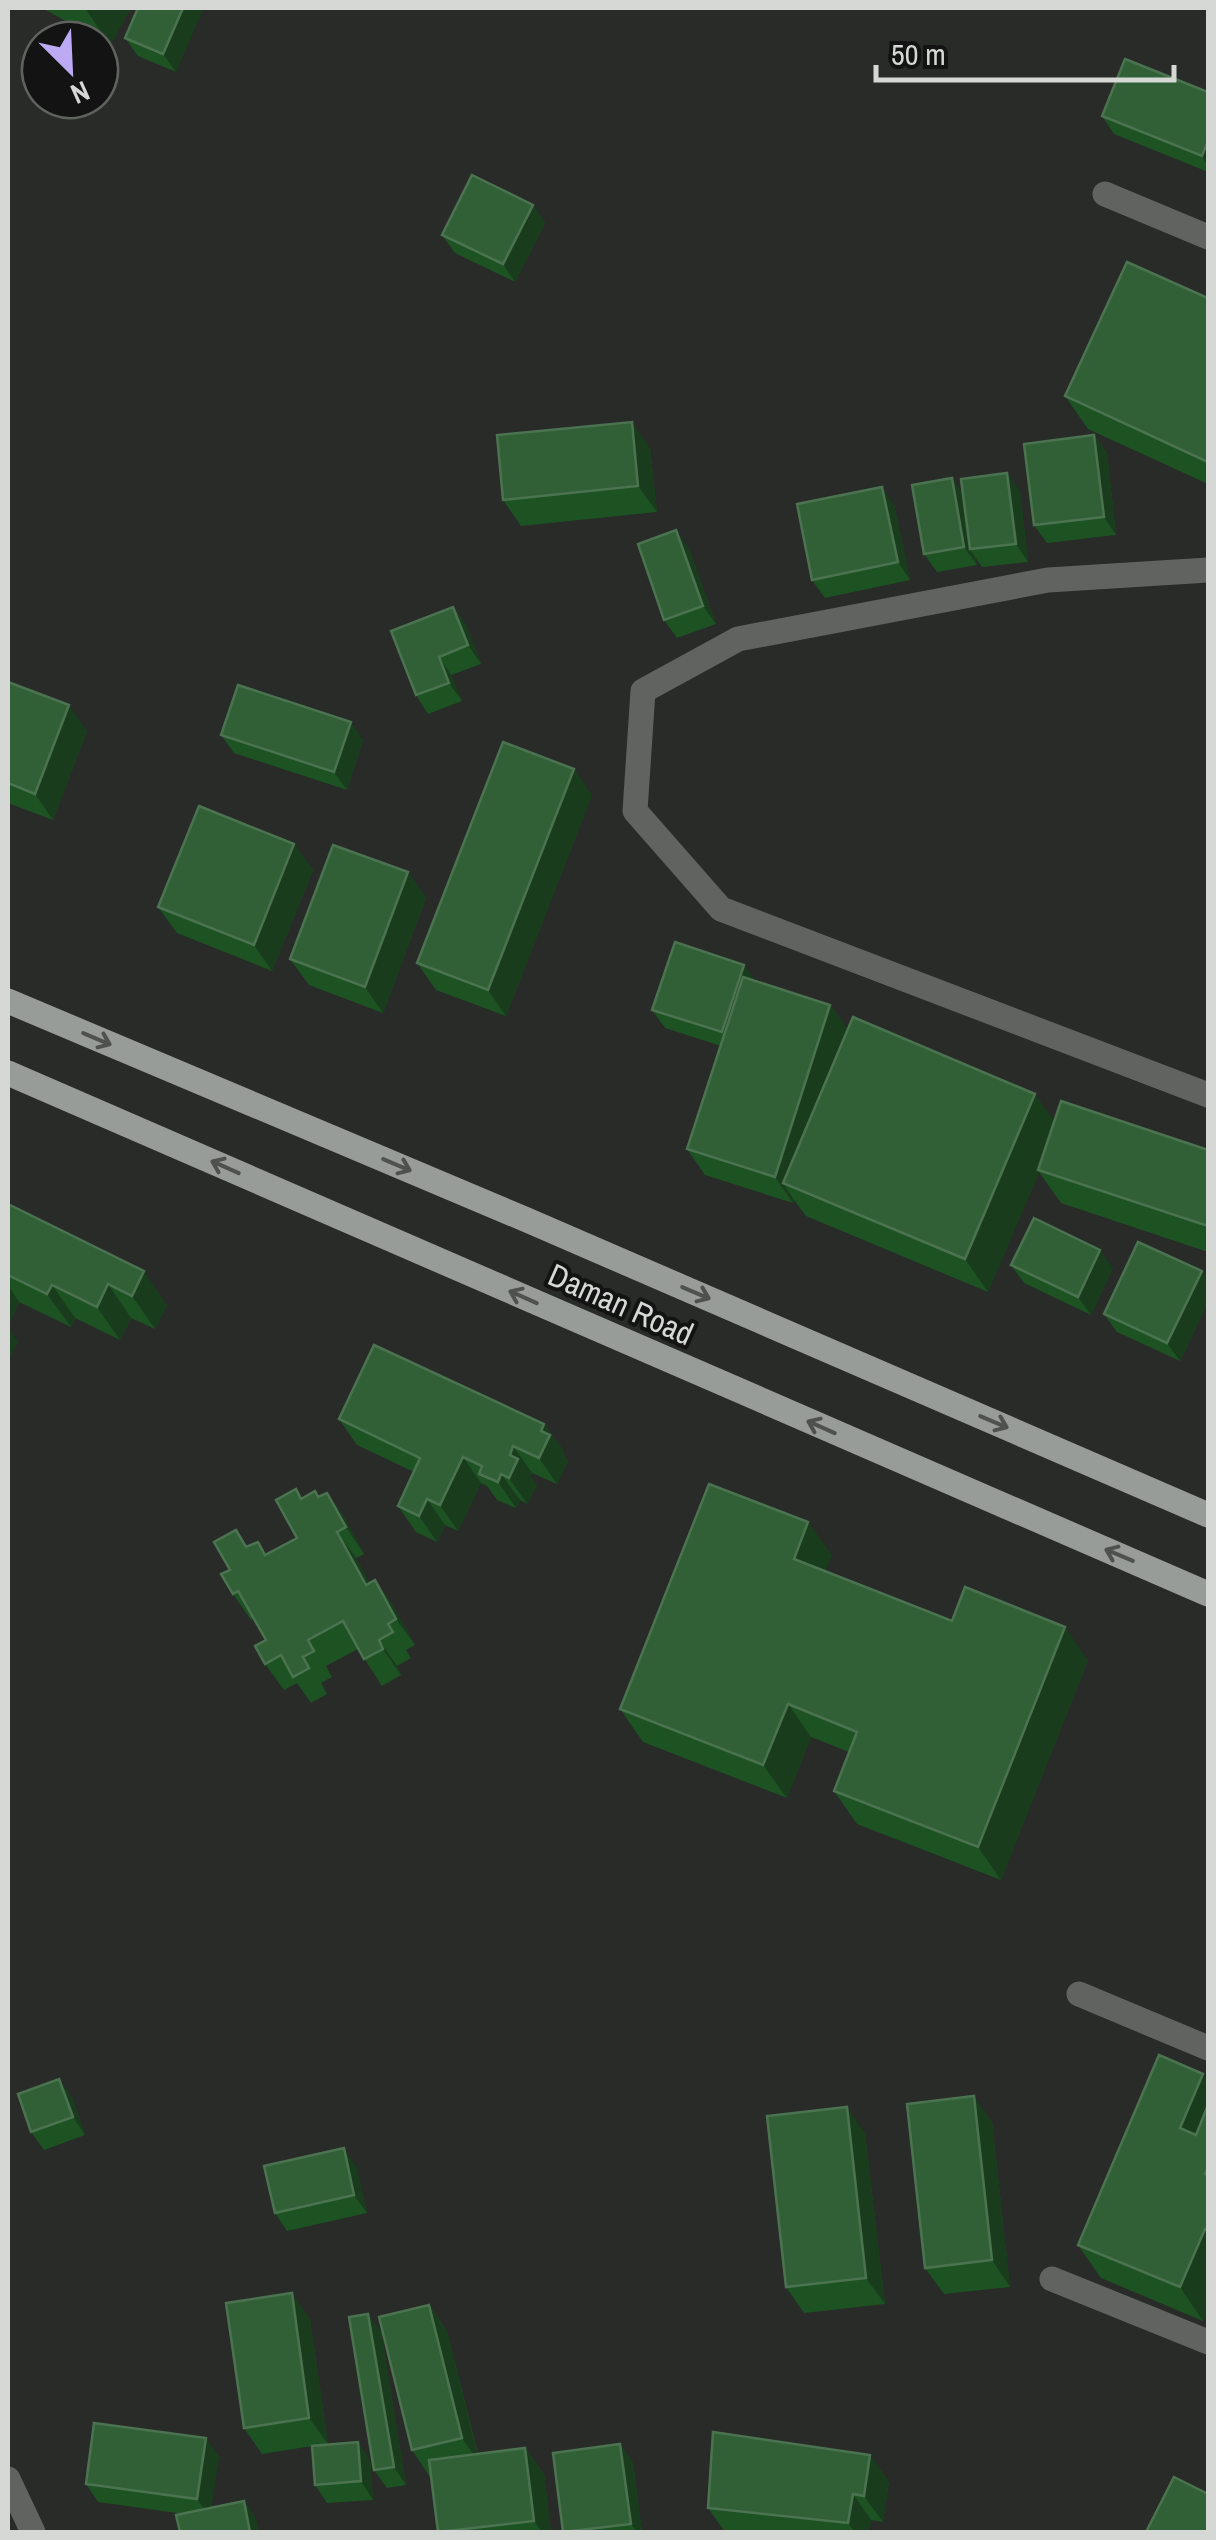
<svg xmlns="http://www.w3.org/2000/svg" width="1216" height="2540" font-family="'Archivo Narrow',sans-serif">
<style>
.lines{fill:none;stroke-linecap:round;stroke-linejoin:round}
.street{stroke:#616361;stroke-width:25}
.primary{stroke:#989c98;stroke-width:25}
.wall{fill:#1d5223}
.shaded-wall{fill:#193c1d}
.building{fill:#316037;stroke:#4b7350;stroke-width:2.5}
.oneway{stroke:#4e514e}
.labels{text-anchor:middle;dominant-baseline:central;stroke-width:8;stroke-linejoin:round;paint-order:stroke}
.street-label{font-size:32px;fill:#d6d8d6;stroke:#121312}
</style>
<rect width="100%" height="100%" fill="#282b28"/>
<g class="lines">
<g class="street">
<polyline points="1105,194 1208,237"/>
<polyline points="1208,570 1048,580 738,639 643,691 635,811 721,909 1208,1095"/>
<polyline points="1079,1994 1208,2048"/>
<polyline points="1052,2279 1208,2342"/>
<polyline points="8,2479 33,2532"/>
</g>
<g class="primary">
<polyline points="8,1001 527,1220 1208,1515"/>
<polyline points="8,1073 1208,1594"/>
</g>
</g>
<g class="wall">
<polygon points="42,8 131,8 110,45"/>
<polygon points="138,8 176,72 138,56 125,38"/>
<polygon points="1208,92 1208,172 1114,134 1102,116"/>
<polygon points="533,205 545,223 515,282 455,253 442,235"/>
<polygon points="1208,298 1208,484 1088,429 1065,396"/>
<polygon points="1094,435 1107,453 1116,535 1047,543 1034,525"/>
<polygon points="650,448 657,512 521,526 503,500"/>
<polygon points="952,478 962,493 1020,491 1028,562 982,567 975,557 977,565 937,572 924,554"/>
<polygon points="894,505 910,580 825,598 812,580"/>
<polygon points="689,549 716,624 677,638 664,620"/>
<polygon points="453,607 466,625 481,664 451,675 462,701 428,714 416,695"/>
<polygon points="8,682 87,731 53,820 8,803"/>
<polygon points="221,735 363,740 347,790 234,753"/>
<polygon points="592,795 506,1016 436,990 417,963"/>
<polygon points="294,844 313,870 272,971 177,933 158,907"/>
<polygon points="408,872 426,898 383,1013 309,985 290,959"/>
<polygon points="755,981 830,1005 848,1030 1054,1121 1208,1150 1208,1252 1061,1203 1039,1172 988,1292 806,1216 794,1200 793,1203 705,1175 687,1149 721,1046 665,1028 652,1010"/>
<polygon points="8,1204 167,1305 155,1329 131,1318 120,1340 75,1318 71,1327 19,1302 8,1326"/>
<polygon points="1011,1265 1113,1268 1091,1315 1024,1283"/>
<polygon points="1202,1271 1208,1280 1208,1302 1180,1361 1117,1332 1104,1314"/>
<polygon points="339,1419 544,1424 563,1450 562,1452 568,1461 557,1484 532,1473 530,1476 537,1485 527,1504 520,1500 516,1508 497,1500 487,1486 481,1483 458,1531 445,1525 437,1542 416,1532 398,1506 414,1472 357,1445"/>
<polygon points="296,1489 302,1498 319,1497 327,1493 345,1519 364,1554 356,1558 369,1583 375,1580 393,1606 415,1645 406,1650 411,1658 397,1666 401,1675 382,1686 358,1649 326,1666 332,1677 321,1683 327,1694 311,1703 297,1683 284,1690 265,1664 266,1640 254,1618 251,1620 233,1594 230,1570 248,1547 267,1554 297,1538"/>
<polygon points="832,1555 825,1571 952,1621 1088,1660 1001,1880 857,1824 834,1791 849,1752 811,1737 787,1798 643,1742 620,1709"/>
<polygon points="1208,2082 1208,2308 1203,2321 1101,2278 1078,2245"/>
<polygon points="72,2097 85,2135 44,2150 31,2132"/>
<polygon points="992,2122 1010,2287 944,2294 925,2268"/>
<polygon points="865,2133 885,2304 804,2313 786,2287"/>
<polygon points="356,2166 367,2213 287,2231 275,2213"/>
<polygon points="429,2305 447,2331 478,2454 525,2448 544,2474 551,2532 438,2532 431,2476 430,2477 412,2450"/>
<polygon points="310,2319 328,2444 370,2460 373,2500 327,2503 315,2485 312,2446 262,2454 244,2428"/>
<polygon points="381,2332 406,2485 387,2488 374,2470"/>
<polygon points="620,2444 633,2463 642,2532 563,2532"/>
<polygon points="219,2456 211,2508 244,2501 256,2519 184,2514 98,2502 86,2484"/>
<polygon points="889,2481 883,2522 871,2520 869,2532 725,2532 708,2508"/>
</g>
<g class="shaded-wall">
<polygon points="89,8 131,8 110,45 87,11"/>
<polygon points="183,8 204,8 176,72 163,54"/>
<polygon points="1208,141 1208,166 1202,156"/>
<polygon points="533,205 545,223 515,282 503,264"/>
<polygon points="632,422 650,448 657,512 638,486"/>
<polygon points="1094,435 1107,453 1116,535 1104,517"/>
<polygon points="1007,473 1020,491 1028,562 1016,544"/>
<polygon points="952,478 965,496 970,549 975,557 977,565 964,547"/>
<polygon points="882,487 894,505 910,580 898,562"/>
<polygon points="676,530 689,549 716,624 703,606"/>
<polygon points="453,607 466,625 481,664 468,645"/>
<polygon points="439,657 451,675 462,701 449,683"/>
<polygon points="69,705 87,731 53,820 35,794"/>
<polygon points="351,722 363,740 347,790 334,772"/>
<polygon points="574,769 592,795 506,1016 488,990"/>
<polygon points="294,844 313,870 272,971 254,945"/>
<polygon points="408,872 426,898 383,1013 365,987"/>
<polygon points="744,965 757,983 735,1050 722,1032"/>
<polygon points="830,1005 849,1031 783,1183 794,1200 793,1203 775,1177"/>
<polygon points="1035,1094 1059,1127 988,1292 965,1259"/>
<polygon points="1100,1250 1113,1268 1091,1315 1078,1297"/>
<polygon points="144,1271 167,1305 155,1329 132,1296"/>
<polygon points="1202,1271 1208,1280 1208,1302 1180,1361 1167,1343"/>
<polygon points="108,1284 131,1318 120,1340 97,1307"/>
<polygon points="8,1285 19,1302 8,1326"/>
<polygon points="52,1285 75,1318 71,1327 47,1294"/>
<polygon points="8,1327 18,1342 8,1362"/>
<polygon points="544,1424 563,1450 562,1452 568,1461 557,1484 539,1458 541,1431"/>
<polygon points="513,1446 532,1473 530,1476 537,1485 527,1504 509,1478 510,1455"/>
<polygon points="463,1457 481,1483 458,1531 440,1505"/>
<polygon points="501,1474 520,1500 516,1508 498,1482"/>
<polygon points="327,1493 345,1519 364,1554 346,1527"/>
<polygon points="427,1499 445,1525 437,1542 419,1516"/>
<polygon points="808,1522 832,1555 817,1592 794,1559"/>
<polygon points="337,1532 356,1558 385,1611 366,1585"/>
<polygon points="375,1580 393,1606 415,1645 396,1619"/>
<polygon points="1065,1627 1088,1660 1001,1880 978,1847"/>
<polygon points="379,1640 397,1666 401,1675 383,1649"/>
<polygon points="788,1704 811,1737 787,1798 763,1765"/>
<polygon points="1203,2074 1208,2082 1208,2148 1180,2128"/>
<polygon points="59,2079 72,2097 85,2135 73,2117"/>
<polygon points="974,2096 992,2122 1010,2287 992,2260"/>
<polygon points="847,2107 865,2133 885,2304 866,2278"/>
<polygon points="344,2148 356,2166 367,2213 354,2195"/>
<polygon points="1205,2229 1208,2234 1208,2300 1206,2299 1208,2302 1208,2308 1203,2321 1180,2287"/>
<polygon points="292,2293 310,2319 328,2444 309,2418"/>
<polygon points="429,2305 447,2331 480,2464 462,2438"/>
<polygon points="368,2314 381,2332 406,2485 394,2467"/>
<polygon points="206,2438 219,2456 210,2517 197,2499"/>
<polygon points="358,2442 370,2460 373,2500 361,2481"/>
<polygon points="620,2444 633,2463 642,2532 637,2532 631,2524"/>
<polygon points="525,2448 544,2474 551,2532 542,2532 534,2521"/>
<polygon points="870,2455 889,2481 883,2522 864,2496"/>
<polygon points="853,2494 871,2520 869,2532 855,2532 848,2523"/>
<polygon points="244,2501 256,2519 259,2532 250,2532"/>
</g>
<g class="building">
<polygon points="138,8 183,8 163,54 125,38"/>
<polygon points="1125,59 1208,92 1208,141 1202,156 1102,116"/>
<polygon points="472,175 533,205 503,264 442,235"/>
<polygon points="1127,262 1208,298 1208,462 1065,396"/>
<polygon points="632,422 638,486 503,500 497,435"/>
<polygon points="1094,435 1104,517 1034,525 1024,444"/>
<polygon points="1007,473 1016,544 970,549 961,479"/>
<polygon points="952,478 964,547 924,554 912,485"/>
<polygon points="882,487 898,562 812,580 797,504"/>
<polygon points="676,530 703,606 664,620 638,544"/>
<polygon points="453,607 468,645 439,657 449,683 416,695 391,631"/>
<polygon points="8,682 69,705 35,794 8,783"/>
<polygon points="238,685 351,722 334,772 221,735"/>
<polygon points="503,742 574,769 488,990 417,963"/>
<polygon points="199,806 294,844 254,945 158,907"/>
<polygon points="333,845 408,872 365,987 290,959"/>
<polygon points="675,942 744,965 722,1032 652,1010"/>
<polygon points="743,977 830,1005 775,1177 687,1149"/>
<polygon points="853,1017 1035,1094 965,1259 783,1183"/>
<polygon points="1061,1101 1208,1150 1208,1226 1038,1170"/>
<polygon points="8,1204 144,1271 132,1296 108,1284 97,1307 52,1285 47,1294 8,1275"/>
<polygon points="1034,1218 1100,1250 1078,1297 1011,1265"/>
<polygon points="1138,1242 1202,1271 1167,1343 1104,1314"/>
<polygon points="374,1345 544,1424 541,1431 550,1435 539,1458 513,1446 510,1455 518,1459 509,1478 501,1474 498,1482 479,1474 482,1466 463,1457 440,1505 427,1499 419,1516 398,1506 420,1458 339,1419"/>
<polygon points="709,1484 808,1522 794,1559 952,1621 965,1587 1065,1627 978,1847 834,1791 857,1732 788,1704 763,1765 620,1709"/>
<polygon points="296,1489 301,1499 315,1491 318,1497 327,1493 346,1527 337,1532 366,1585 375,1580 396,1619 388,1624 393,1632 379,1640 383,1649 364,1659 343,1621 308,1640 314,1651 303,1657 309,1668 293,1677 281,1655 265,1664 255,1646 266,1640 238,1591 233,1594 221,1574 230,1570 214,1542 236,1530 246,1547 258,1542 265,1555 297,1538 276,1500"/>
<polygon points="1159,2055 1203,2074 1180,2128 1196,2135 1208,2105 1208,2167 1205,2174 1208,2176 1208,2231 1205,2229 1180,2287 1078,2245"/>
<polygon points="59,2079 73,2117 31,2132 18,2094"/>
<polygon points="974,2096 992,2260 925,2268 907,2104"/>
<polygon points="847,2107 866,2278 786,2287 767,2116"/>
<polygon points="344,2148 354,2195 275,2213 264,2166"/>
<polygon points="292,2293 309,2418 244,2428 226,2303"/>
<polygon points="429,2305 462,2438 412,2450 379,2317"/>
<polygon points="368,2314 394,2467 374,2470 349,2317"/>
<polygon points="94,2423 206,2438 197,2499 86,2484"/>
<polygon points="713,2432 870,2455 864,2496 853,2494 848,2523 708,2508"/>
<polygon points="358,2442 361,2481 315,2485 312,2446"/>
<polygon points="620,2444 631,2524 563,2532 553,2453"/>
<polygon points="525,2448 534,2521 438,2532 429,2460"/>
<polygon points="1174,2477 1208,2494 1208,2532 1146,2532"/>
<polygon points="244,2501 250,2532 180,2532 176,2515"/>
</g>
<defs><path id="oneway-shaft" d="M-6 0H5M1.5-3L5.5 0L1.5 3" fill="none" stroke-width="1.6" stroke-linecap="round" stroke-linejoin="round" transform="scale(2.5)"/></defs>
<g class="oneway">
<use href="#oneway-shaft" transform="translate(97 1039) rotate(23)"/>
<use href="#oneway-shaft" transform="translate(397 1165) rotate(23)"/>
<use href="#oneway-shaft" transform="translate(225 1167) rotate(-156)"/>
<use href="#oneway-shaft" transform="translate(696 1293) rotate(23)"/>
<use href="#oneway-shaft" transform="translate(523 1297) rotate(-156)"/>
<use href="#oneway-shaft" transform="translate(994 1422) rotate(23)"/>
<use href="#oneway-shaft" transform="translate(821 1427) rotate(-156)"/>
<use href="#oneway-shaft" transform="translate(1119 1555) rotate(-157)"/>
</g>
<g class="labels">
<g class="street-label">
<text transform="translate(621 1304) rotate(24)">Daman Road</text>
</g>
</g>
<rect width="1216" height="2540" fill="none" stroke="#d6d8d6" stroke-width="20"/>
<g transform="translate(70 70) rotate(156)"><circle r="48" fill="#121312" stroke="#606260" stroke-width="2.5"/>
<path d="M0-8L18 38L0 25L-18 38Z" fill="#bcaaf5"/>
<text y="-15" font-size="28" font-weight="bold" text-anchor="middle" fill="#d6d8d6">N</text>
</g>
<path d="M876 65v15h298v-15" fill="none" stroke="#d6d8d6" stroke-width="5"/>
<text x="891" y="65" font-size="30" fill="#d6d8d6" stroke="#121312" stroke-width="8" paint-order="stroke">50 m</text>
</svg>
